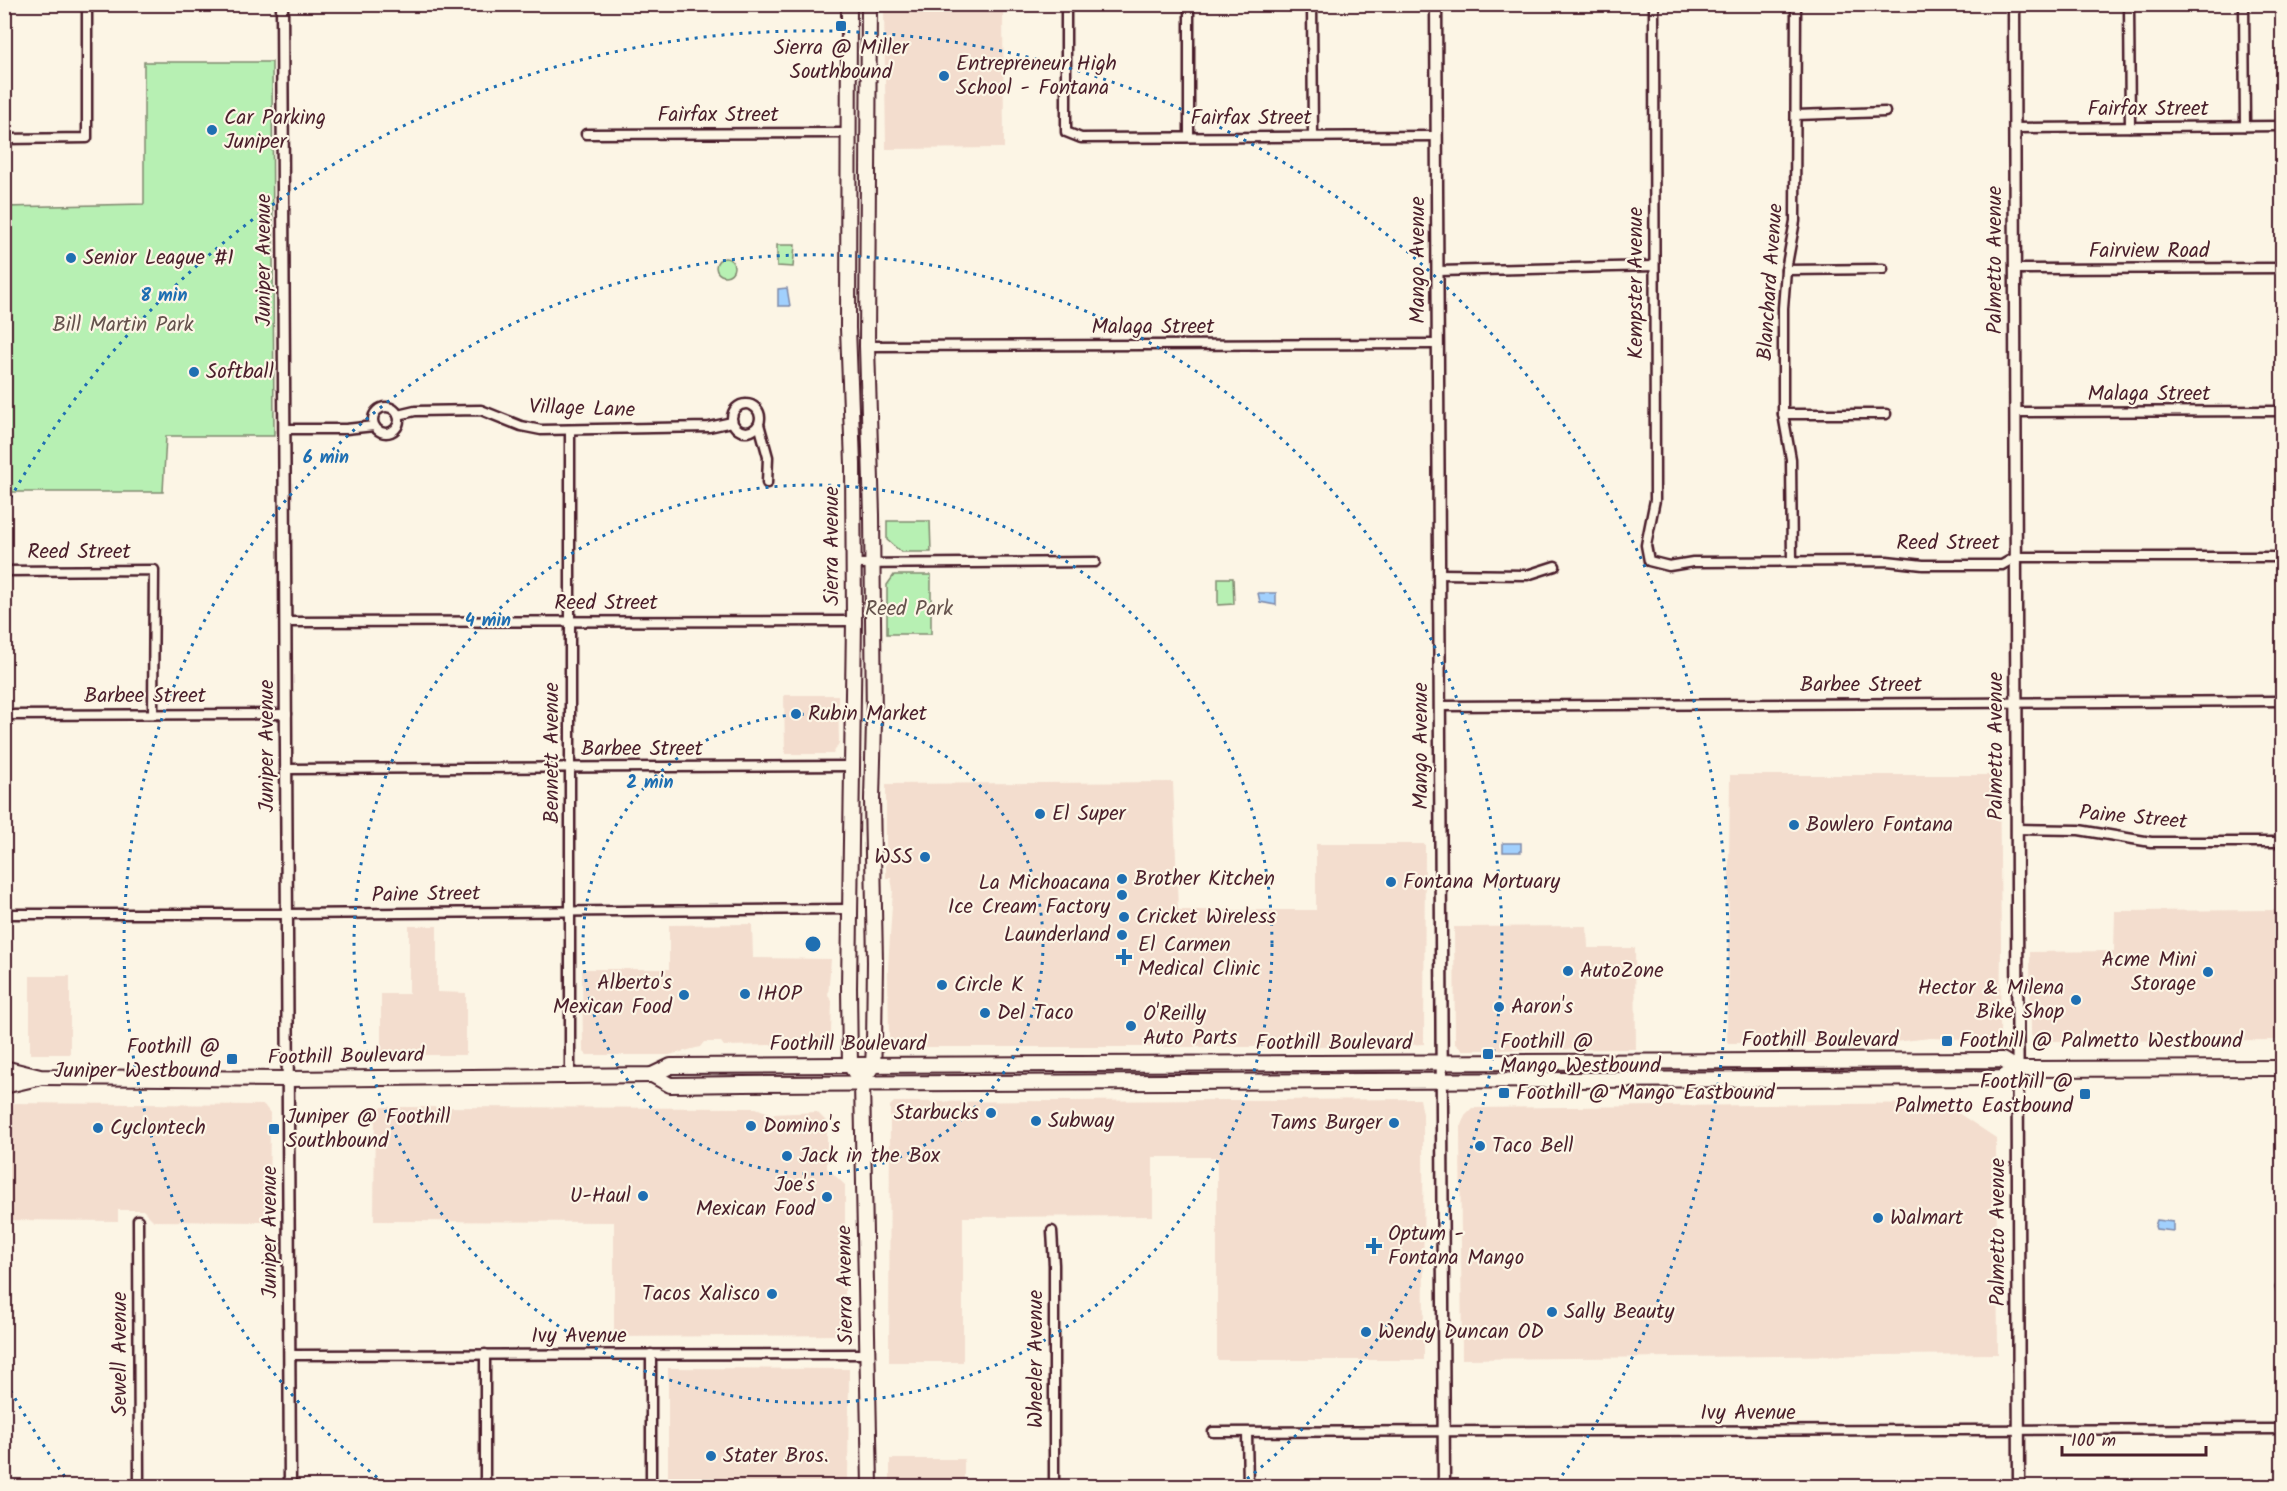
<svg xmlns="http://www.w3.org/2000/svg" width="2287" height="1491" font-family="Kalam,sans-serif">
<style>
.built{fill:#f3ddce}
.green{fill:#b7f0b3;stroke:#80886f;stroke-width:1.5}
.water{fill:#a1d0fd;stroke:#7e89a9;stroke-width:1.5}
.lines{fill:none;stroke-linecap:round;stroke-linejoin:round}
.minor-casing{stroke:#4a1f2b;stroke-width:13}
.tertiary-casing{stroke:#4a1f2b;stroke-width:15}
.primary-casing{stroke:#4a1f2b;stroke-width:18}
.minor{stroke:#fcf5e5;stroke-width:8}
.tertiary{stroke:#fcf5e5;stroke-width:10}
.primary{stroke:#fcf5e5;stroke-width:14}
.ring{fill:none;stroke:#1f6fb2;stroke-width:3;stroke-dasharray:3 6}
.poi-dot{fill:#1f6fb2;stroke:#fcf5e5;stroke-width:2}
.labels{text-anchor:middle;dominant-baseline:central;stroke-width:4.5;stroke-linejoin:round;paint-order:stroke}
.poi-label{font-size:21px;fill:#4a1f2b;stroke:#fcf5e5;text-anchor:start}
.street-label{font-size:21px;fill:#4a1f2b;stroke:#fcf5e5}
.park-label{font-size:21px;fill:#65534d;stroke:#fcf5e5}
.centre{fill:#1f6fb2;stroke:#fcf5e5;stroke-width:3}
.ring-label{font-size:18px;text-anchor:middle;font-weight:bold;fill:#1f6fb2;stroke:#fcf5e5;stroke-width:4.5;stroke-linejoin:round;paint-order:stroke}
</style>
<rect width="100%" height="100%" fill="#fcf5e5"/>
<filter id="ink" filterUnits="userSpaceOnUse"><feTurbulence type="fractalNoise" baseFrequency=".0167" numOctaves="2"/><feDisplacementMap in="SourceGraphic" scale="12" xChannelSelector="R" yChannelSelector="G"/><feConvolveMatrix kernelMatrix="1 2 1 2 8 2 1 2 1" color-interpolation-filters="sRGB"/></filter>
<g filter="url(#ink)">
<g class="built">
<polygon points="884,5 1003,5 1004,148 886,149"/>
<polygon points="784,695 838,695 839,743 833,754 785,754"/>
<polygon points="1730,775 1999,775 2001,941 2000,1038 1994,1040 1930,1038 1894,1042 1853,1043 1727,1043"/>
<polygon points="1173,782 1178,910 1316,910 1316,844 1425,844 1424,1044 1395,1046 1395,1049 1371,1050 1370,1047 893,1047 889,1040 888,967 893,890 891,878 886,878 886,784"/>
<polygon points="2282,910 2282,1040 2035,1041 2031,1035 2030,952 2114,951 2115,911"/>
<polygon points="752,924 753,958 831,959 828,996 832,1001 831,1033 823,1044 724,1046 721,1042 704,1042 700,1047 669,1055 587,1055 583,1051 582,969 669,969 669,925"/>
<polygon points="409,926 437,926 437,992 466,993 466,1055 381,1055 381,994 409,994"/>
<polygon points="1587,926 1588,948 1635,948 1636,1049 1462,1050 1455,1044 1454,927"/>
<rect x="30" y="976" width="40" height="78"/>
<polygon points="1420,1099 1423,1114 1424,1360 1217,1360 1217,1157 1153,1157 1153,1216 963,1217 963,1362 889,1362 890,1106 894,1102"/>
<polygon points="4,1103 264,1105 270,1113 269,1222 154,1221 143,1210 118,1210 118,1221 5,1220"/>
<polygon points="1943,1103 1996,1138 1998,1354 1462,1359 1460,1128 1465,1115 1472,1108"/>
<polygon points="375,1107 756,1108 772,1114 817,1112 827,1122 827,1168 845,1185 845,1335 614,1337 614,1222 374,1221"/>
<polygon points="668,1368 849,1369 848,1486 668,1486"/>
<rect x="890" y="1459" width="74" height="27"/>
</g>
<g class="green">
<polygon points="144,62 272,62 274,436 166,436 163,492 5,492 5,207 144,204"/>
<polygon points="777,245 795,245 793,267 777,266"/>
<circle cx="725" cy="267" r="9"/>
<polygon points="887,521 930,521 931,552 901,552 887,540"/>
<polygon points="894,575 931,575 931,634 887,634 887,585"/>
<polygon points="1218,578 1233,578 1234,604 1218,605"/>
</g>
<g class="water">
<polygon points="787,288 790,306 778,306 778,289"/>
<polygon points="1258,593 1276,593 1276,605 1260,602"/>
<rect x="1503" y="843" width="18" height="9"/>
<polygon points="2157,1220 2173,1222 2173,1231 2156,1229 2155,1226"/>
</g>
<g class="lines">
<defs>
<g id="minor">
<polyline points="1066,4 1066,132 1081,138 1437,136"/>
<polyline points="1189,4 1189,136"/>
<polyline points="1312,4 1313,136"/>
<polyline points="1654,4 1655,500 1646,545 1649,561 1669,566 1693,562 1887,561 1923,565 2002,565 2016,557 2282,557"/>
<polyline points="2129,4 2130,127"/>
<polyline points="2244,4 2245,126"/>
<polyline points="1796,115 1885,112"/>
<polyline points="2014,128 2282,126"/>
<polyline points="586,134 849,133"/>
<polyline points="4,139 87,138 87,4"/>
<polyline points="2015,269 2282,268"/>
<polyline points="1786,270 1883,269"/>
<polyline points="1438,271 1654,266"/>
<polyline points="867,346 1438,344"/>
<circle cx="746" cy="418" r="14"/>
<circle cx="386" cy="420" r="13"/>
<polyline points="2015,412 2282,411"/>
<polyline points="1783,414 1886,414"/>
<polyline points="398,415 415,411 481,410 521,426 541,430 709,427 732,422"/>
<polyline points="759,424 768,457 767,483"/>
<polyline points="285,429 346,429 374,426"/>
<polyline points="1792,561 1791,459 1783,414 1783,308 1786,270 1795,221 1796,4"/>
<polyline points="853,564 1095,562"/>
<polyline points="4,571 154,570 153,714"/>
<polyline points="1439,574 1527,575 1555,566"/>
<polyline points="286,622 854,621"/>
<polyline points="1440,706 2282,701"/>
<polyline points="4,715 287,714"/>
<polyline points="287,769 852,766"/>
<polyline points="2017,829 2079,830 2151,842 2282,842"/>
<polyline points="4,914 288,914 849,909"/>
<polyline points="570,1076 570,430"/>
<polyline points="138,1220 139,1486"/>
<polyline points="1052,1231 1054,1265 1054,1486"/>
<polyline points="2281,1288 2282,1288"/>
<polyline points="485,1354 485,1486"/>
<polyline points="290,1355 868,1354"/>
<polyline points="1213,1432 2282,1429"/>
<polyline points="1247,1433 1248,1486"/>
<polyline points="651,1486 651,1354"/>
</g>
<g id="tertiary">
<polyline points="282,4 290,1486"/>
<polyline points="1436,4 1444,1486"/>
<polyline points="2014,4 2019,1486"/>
</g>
<g id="primary">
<polyline points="849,4 848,328 853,464 854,621 849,988 850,1065 862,1083 870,1486"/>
<polyline points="869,4 867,346 872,515 874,722 872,799 875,962 874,1045 873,1065 869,1071"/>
<polyline points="4,1068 40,1077 289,1079 652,1075 671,1066 850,1065 2002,1060 2017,1069 2282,1068"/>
<polyline points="652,1075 670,1085 743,1084 2002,1078 2017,1069"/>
<polyline points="4,1086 38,1078"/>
</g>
</defs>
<use href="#minor" class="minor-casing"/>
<use href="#tertiary" class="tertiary-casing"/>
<use href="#primary" class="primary-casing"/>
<use href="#minor" class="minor"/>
<use href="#tertiary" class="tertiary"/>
<use href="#primary" class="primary"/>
</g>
</g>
<g class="ring">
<circle cx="813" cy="944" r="230"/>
<circle cx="813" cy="944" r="459"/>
<path d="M384 1483A689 689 0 1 1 1242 1483"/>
<path d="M70 1484A918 918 0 0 1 6 1382M6 506A918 918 0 1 1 1556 1484"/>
</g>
<g class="poi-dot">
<rect x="835" y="20" width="12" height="12" rx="3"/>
<circle cx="944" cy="76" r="6"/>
<circle cx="212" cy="130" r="6"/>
<circle cx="71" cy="258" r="6"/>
<circle cx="194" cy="372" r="6"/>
<circle cx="796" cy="714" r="6"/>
<circle cx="1040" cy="814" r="6"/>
<circle cx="1794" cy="825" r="6"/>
<circle cx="925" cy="857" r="6"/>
<circle cx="1122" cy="879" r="6"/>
<circle cx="1391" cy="882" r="6"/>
<circle cx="1122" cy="895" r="6"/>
<circle cx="1124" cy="917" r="6"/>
<circle cx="1122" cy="935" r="6"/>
<path d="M1121 948h6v6h6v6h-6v6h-6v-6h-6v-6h6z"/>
<circle cx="1568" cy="971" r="6"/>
<circle cx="2208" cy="972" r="6"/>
<circle cx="942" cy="985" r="6"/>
<circle cx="745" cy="994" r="6"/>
<circle cx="684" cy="995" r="6"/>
<circle cx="2076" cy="1000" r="6"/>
<circle cx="1499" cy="1007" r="6"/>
<circle cx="985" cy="1013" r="6"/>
<circle cx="1131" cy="1026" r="6"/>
<rect x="1941" y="1035" width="12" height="12" rx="3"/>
<rect x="1482" y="1048" width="12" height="12" rx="3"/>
<rect x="226" y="1053" width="12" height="12" rx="3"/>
<rect x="1498" y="1087" width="12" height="12" rx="3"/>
<rect x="2079" y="1088" width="12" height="12" rx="3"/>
<circle cx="991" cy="1113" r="6"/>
<circle cx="1036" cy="1121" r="6"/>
<circle cx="1394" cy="1123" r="6"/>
<circle cx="751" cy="1126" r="6"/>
<circle cx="98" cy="1128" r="6"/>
<rect x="268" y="1123" width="12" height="12" rx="3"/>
<circle cx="1480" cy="1146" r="6"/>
<circle cx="787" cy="1156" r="6"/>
<circle cx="643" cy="1196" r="6"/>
<circle cx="827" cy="1197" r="6"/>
<circle cx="1878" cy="1218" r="6"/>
<path d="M1371 1237h6v6h6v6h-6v6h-6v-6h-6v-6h6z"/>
<circle cx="772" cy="1294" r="6"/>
<circle cx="1552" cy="1312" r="6"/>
<circle cx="1366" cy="1332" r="6"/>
<circle cx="711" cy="1456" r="6"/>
</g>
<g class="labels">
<g class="poi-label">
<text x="841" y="48" text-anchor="middle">Sierra @ Miller<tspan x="841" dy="24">Southbound</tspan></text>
<text x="956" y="64">Entrepreneur High<tspan x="956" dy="24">School - Fontana</tspan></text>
<text x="224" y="118">Car Parking<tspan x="224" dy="24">Juniper</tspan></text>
<text x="83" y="258">Senior League #1</text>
<text x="206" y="372">Softball</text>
<text x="808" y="714">Rubin Market</text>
<text x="1052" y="814">El Super</text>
<text x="1806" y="825">Bowlero Fontana</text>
<text x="913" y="857" text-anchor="end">WSS</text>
<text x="1134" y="879">Brother Kitchen</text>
<text x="1403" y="882">Fontana Mortuary</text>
<text x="1110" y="883" text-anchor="end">La Michoacana<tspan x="1110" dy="24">Ice Cream Factory</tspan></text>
<text x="1136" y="917">Cricket Wireless</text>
<text x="1110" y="935" text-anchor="end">Launderland</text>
<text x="1138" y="945">El Carmen<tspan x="1138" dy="24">Medical Clinic</tspan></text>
<text x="2196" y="960" text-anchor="end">Acme Mini<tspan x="2196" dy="24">Storage</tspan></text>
<text x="1580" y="971">AutoZone</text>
<text x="672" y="983" text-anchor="end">Alberto's<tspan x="672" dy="24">Mexican Food</tspan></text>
<text x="954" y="985">Circle K</text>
<text x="2064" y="988" text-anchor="end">Hector &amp; Milena<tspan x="2064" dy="24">Bike Shop</tspan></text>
<text x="757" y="994">IHOP</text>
<text x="1511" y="1007">Aaron's</text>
<text x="997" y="1013">Del Taco</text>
<text x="1143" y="1014">O'Reilly<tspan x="1143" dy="24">Auto Parts</tspan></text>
<text x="1959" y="1041">Foothill @ Palmetto Westbound</text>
<text x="1500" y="1042">Foothill @<tspan x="1500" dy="24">Mango Westbound</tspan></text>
<text x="220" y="1047" text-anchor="end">Foothill @<tspan x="220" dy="24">Juniper Westbound</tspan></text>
<text x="2073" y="1082" text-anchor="end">Foothill @<tspan x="2073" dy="24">Palmetto Eastbound</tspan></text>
<text x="1516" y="1093">Foothill @ Mango Eastbound</text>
<text x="979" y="1113" text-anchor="end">Starbucks</text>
<text x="286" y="1117">Juniper @ Foothill<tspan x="286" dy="24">Southbound</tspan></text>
<text x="1048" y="1121">Subway</text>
<text x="1382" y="1123" text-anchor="end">Tams Burger</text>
<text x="763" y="1126">Domino's</text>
<text x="110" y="1128">Cyclontech</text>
<text x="1492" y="1146">Taco Bell</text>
<text x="799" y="1156">Jack in the Box</text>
<text x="815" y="1185" text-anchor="end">Joe's<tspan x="815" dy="24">Mexican Food</tspan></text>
<text x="631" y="1196" text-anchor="end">U-Haul</text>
<text x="1890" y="1218">Walmart</text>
<text x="1388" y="1234">Optum -<tspan x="1388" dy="24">Fontana Mango</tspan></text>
<text x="760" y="1294" text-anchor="end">Tacos Xalisco</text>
<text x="1564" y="1312">Sally Beauty</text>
<text x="1378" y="1332">Wendy Duncan OD</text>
<text x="723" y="1456">Stater Bros.</text>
</g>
<g class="street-label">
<text x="2148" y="109">Fairfax Street</text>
<text x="718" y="115">Fairfax Street</text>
<text x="1251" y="118">Fairfax Street</text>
<text x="2149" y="251">Fairview Road</text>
<text transform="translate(264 260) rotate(-90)">Juniper Avenue</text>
<text transform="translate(1418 260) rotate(-90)">Mango Avenue</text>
<text transform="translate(1995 260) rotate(-90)">Palmetto Avenue</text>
<text transform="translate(1771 282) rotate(-86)">Blanchard Avenue</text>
<text transform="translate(1636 283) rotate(-90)">Kempster Avenue</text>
<text x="1153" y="327">Malaga Street</text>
<text x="2149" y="394">Malaga Street</text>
<text transform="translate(582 409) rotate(2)">Village Lane</text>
<text x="1948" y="543">Reed Street</text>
<text transform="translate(832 546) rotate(-90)">Sierra Avenue</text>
<text x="79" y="552">Reed Street</text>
<text x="606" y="603">Reed Street</text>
<text x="1861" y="685">Barbee Street</text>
<text x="145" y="696">Barbee Street</text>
<text transform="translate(267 746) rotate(-90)">Juniper Avenue</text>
<text transform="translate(1421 746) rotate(-90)">Mango Avenue</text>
<text transform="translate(1996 746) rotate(-90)">Palmetto Avenue</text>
<text x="642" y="749">Barbee Street</text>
<text transform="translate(552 753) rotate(-90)">Bennett Avenue</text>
<text transform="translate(2133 818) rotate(5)">Paine Street</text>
<text transform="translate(426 895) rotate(-1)">Paine Street</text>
<text x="1820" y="1040">Foothill Boulevard</text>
<text x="1334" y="1043">Foothill Boulevard</text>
<text x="848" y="1044">Foothill Boulevard</text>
<text transform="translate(346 1057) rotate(-1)">Foothill Boulevard</text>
<text transform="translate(270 1232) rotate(-90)">Juniper Avenue</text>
<text transform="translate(1998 1232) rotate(-90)">Palmetto Avenue</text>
<text transform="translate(846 1285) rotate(-91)">Sierra Avenue</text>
<text x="579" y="1336">Ivy Avenue</text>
<text transform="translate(120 1354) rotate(-90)">Sewell Avenue</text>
<text transform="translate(1036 1359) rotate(-90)">Wheeler Avenue</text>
<text x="1748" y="1413">Ivy Avenue</text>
</g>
<g class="park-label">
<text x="123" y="325">Bill Martin Park</text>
<text x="909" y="609">Reed Park</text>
</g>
</g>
<circle cx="813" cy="944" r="9" class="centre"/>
<g class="ring-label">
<text x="164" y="301">8 min</text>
<text x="326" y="463">6 min</text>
<text x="488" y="626">4 min</text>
<text x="650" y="788">2 min</text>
</g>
<rect width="2287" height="1491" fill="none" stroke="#fcf5e5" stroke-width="24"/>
<rect x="12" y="12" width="2263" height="1467" fill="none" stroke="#4a1f2b" stroke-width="2" filter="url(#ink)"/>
<path d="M2062 1446v9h144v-9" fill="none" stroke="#4a1f2b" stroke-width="3"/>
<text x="2071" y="1446" font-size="18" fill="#4a1f2b" stroke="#fcf5e5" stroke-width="4.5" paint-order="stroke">100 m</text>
</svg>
